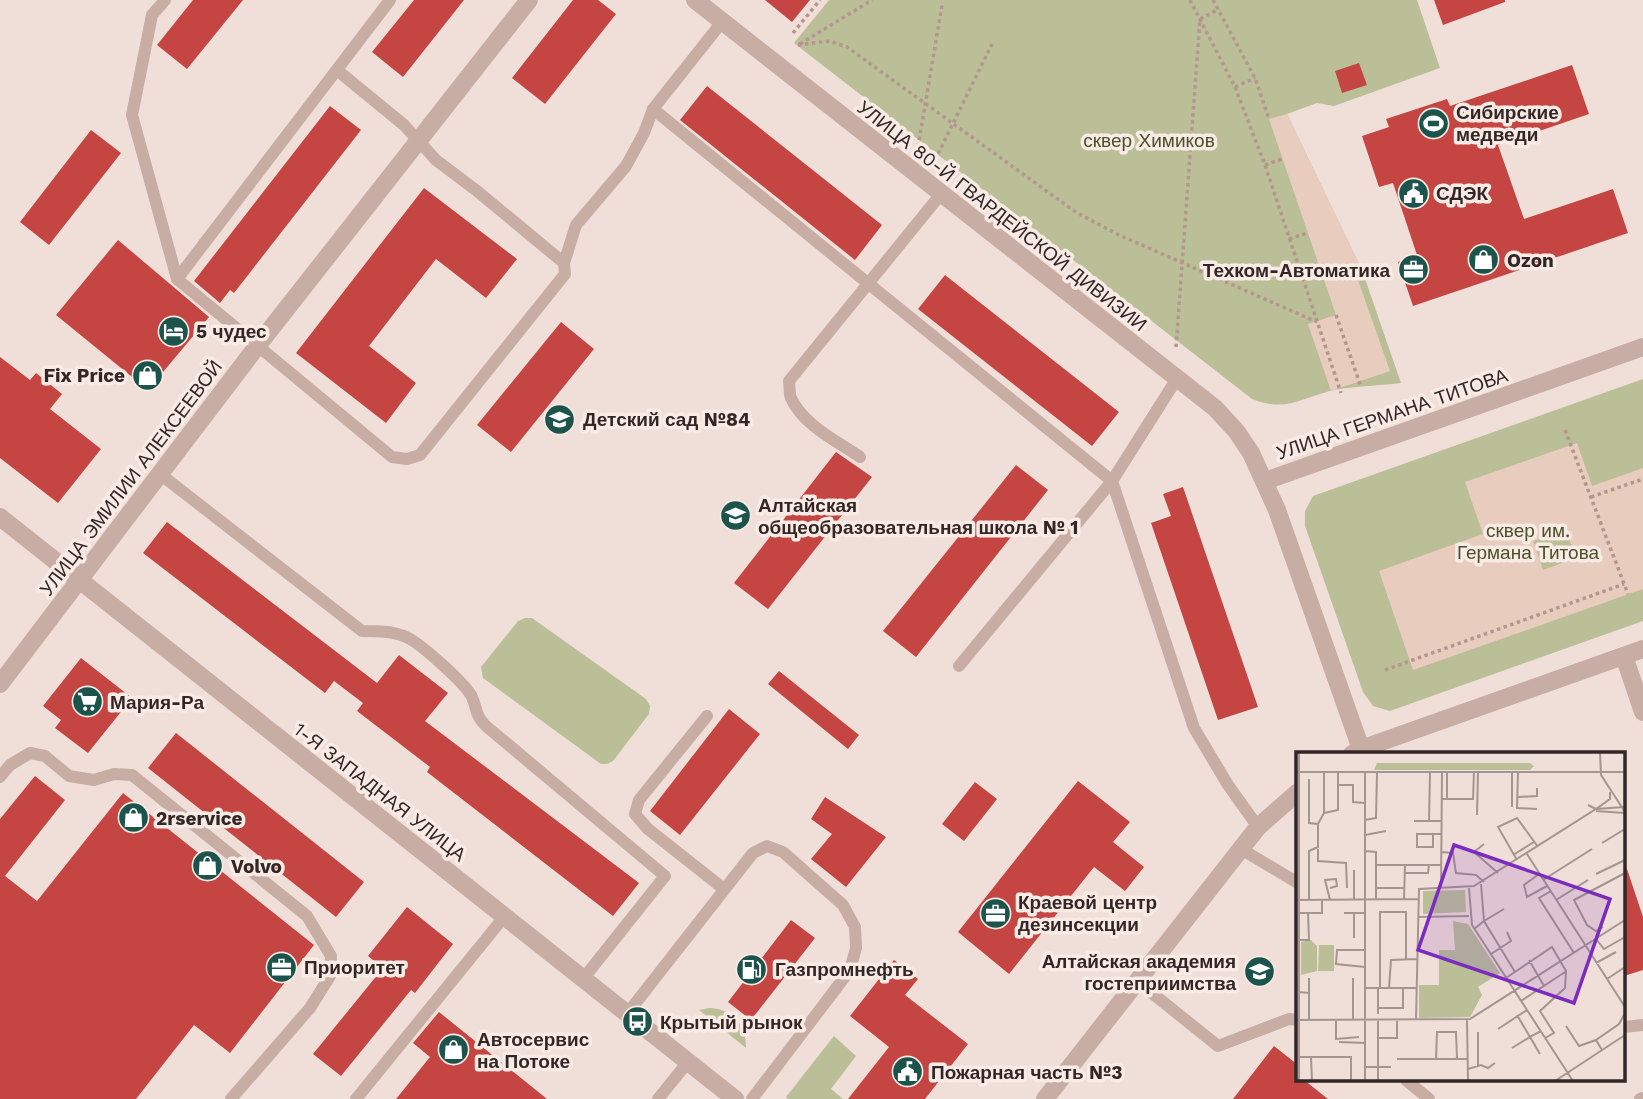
<svg xmlns="http://www.w3.org/2000/svg" width="1643" height="1099" font-family="'Work Sans',sans-serif">
<style>
.green{fill:#babf98}
.plaza{fill:#e8cdbf;fill-rule:evenodd}
.building{fill:#c44542}
.lines{fill:none;stroke-linecap:round;stroke-linejoin:round}
.path{stroke:#b4968e;stroke-width:3.5;stroke-dasharray:3.5 3.5;stroke-linecap:butt}
.service{stroke:#c8ada4;stroke-width:12}
.minor{stroke:#c8ada4;stroke-width:18}
.tertiary{stroke:#c8ada4;stroke-width:18}
.labels{text-anchor:middle;dominant-baseline:central;stroke-width:7;stroke-linejoin:round;paint-order:stroke}
.poi-label{font-size:19px;font-weight:bold;fill:#332726;stroke:#f8eae4;text-anchor:start}
.park-label{font-size:19px;fill:#4b512a;stroke:#f8eae4}
.street-label{font-size:19px;fill:#332726;stroke:#f8eae4}
.inset-road{fill:none;stroke:#a49591;stroke-width:2}
.view{fill:#7b2cbf;fill-opacity:0.15;stroke:#7b2cbf;stroke-width:3.5}
.inset-edge{fill:none;stroke:#332726;stroke-width:3.5}
</style>
<rect width="100%" height="100%" fill="#f0dfd8"/>
<g class="green">
<path d="M829,0H1417L1440,68L1334,106L1317,103L1287,114L1362,270L1401,383C1378,386 1353,386 1330,391C1299,399 1286,412 1252,399L794,43Z"/>
<polygon points="1643,379 1643,621 1390,711 1373,706 1363,692 1305,526 1305,511 1313,496"/>
<polygon points="525,618 532,618 646,699 650,706 649,714 613,761 607,764 601,764 483,678 481,667 518,621"/>
<path d="M709,1008C733,1009 746,1024 746,1048L699,1010Z"/>
<polygon points="834,1036 856,1056 831,1089 843,1099 788,1099 786,1097"/>
</g>
<g class="plaza">
<polygon points="1287,114 1362,270 1358,280 1390,371 1331,391 1308,324 1336,315 1269,119"/>
<path d="M1577,443L1592,486L1643,468V589L1413,670L1379,571L1483,534L1465,482ZM1566,530L1576,558L1543,570L1533,541Z"/>
</g>
<g class="building">
<polygon points="193,0 243,0 187,69 157,45"/>
<polygon points="414,0 464,0 403,77 372,52"/>
<polygon points="573,0 598,0 616,14 545,104 512,78"/>
<polygon points="765,0 810,0 792,22"/>
<polygon points="1434,0 1505,0 1505,2 1443,25"/>
<polygon points="1359,63 1367,85 1342,93 1335,71"/>
<polygon points="1572,65 1589,114 1498,145 1524,219 1613,189 1628,233 1413,306 1398,262 1417,255 1393,183 1379,187 1362,136 1389,127 1386,119 1447,99 1450,106"/>
<polygon points="707,86 882,225 855,260 680,120"/>
<polygon points="330,106 361,130 234,293 230,290 220,303 194,281"/>
<polygon points="91,130 121,153 49,245 20,222"/>
<polygon points="424,188 517,259 486,298 436,259 369,346 416,383 386,423 296,353"/>
<polygon points="118,240 209,317 148,390 56,315"/>
<polygon points="945,275 1119,412 1092,446 918,309"/>
<polygon points="561,322 594,349 511,452 477,425"/>
<polygon points="0,357 30,380 36,373 62,394 50,409 101,449 58,503 0,458"/>
<polygon points="836,452 872,477 768,609 734,583"/>
<polygon points="1016,465 1048,490 916,657 883,631"/>
<polygon points="1183,487 1258,707 1218,720 1151,523 1171,516 1163,494"/>
<polygon points="167,522 377,683 399,655 448,693 425,721 639,883 613,916 427,772 430,767 357,711 363,703 334,681 325,693 143,553"/>
<polygon points="81,658 132,698 88,753 55,728 61,720 43,706"/>
<polygon points="779,671 859,735 848,749 768,684"/>
<polygon points="729,709 760,734 680,835 650,811"/>
<polygon points="176,733 364,882 336,917 148,768"/>
<polygon points="35,776 65,800 5,876 37,901 123,793 314,945 230,1053 194,1025 136,1099 0,1099 0,819"/>
<polygon points="1078,781 1130,822 1113,842 1144,867 1125,891 1094,867 1009,974 958,932"/>
<polygon points="975,782 997,799 964,841 942,824"/>
<polygon points="825,797 886,837 846,887 811,859 832,834 811,819"/>
<polygon points="1627,869 1643,917 1643,970 1624,976 1624,870"/>
<polygon points="407,907 453,944 415,993 411,990 341,1076 313,1054 383,968 368,956"/>
<polygon points="791,920 815,938 751,1020 728,1002"/>
<polygon points="894,960 918,979 905,995 968,1044 925,1099 848,1099 889,1047 850,1016"/>
<polygon points="439,1012 547,1099 396,1099 430,1057 413,1043"/>
<polygon points="1274,1046 1298,1065 1298,1080 1304,1080 1328,1099 1233,1099"/>
</g>
<g class="lines">
<g class="path">
<polyline points="1190,0 1235,87 1265,165 1341,393"/>
<polyline points="1213,0 1255,78 1269,119"/>
<polyline points="793,33 820,0"/>
<polyline points="800,44 872,0"/>
<polyline points="798,45 829,41 847,47 1077,213 1119,235 1317,322"/>
<polyline points="1235,87 1255,78"/>
<polyline points="918,147 942,5"/>
<polyline points="935,160 992,44"/>
<polyline points="1265,165 1282,159"/>
<polyline points="1289,239 1307,233"/>
<polyline points="1336,315 1361,387"/>
<polyline points="1176,347 1200,19 1219,9"/>
<polyline points="1565,430 1628,594"/>
<polyline points="1591,497 1643,479"/>
<polyline points="1385,670 1624,584"/>
</g>
<g class="service">
<polyline points="165,0 152,15 132,115 177,279 392,457 407,459 420,455 565,274 564,263 576,225 626,166 644,133 653,109 722,22"/>
<polyline points="337,70 404,125 436,160 477,191 564,263"/>
<polyline points="653,109 1112,481 959,666"/>
<polyline points="177,279 390,0"/>
<polyline points="1176,380 1112,481 1194,728 1228,785 1258,827"/>
<path d="M860,457C837,441 803,425 791,398C789,394 790,387 789,381L941,194"/>
<path d="M160,474L362,631C377,631 393,631 406,637C419,642 466,684 472,697C478,711 474,713 486,726L665,876L583,979"/>
<polyline points="707,716 639,800 635,814 648,829 724,889"/>
<polyline points="0,777 10,765 30,753 45,756 69,776 94,780 114,774 132,775 307,916 331,956 330,976 310,1008 231,1099"/>
<polyline points="1241,849 1298,883"/>
<polyline points="1137,981 1218,1046 1289,1019 1298,1020"/>
<polyline points="627,1014 753,853 767,846 783,852 843,905 855,927 856,948 850,970 752,1099"/>
<polyline points="1624,1027 1643,1025"/>
<polyline points="1406,1080 1429,1099"/>
<polyline points="356,1099 504,917"/>
<polyline points="658,1099 687,1063"/>
<polyline points="1640,1099 1643,1098"/>
</g>
<g class="minor">
<polyline points="695,0 1215,408 1237,432 1251,453 1277,510 1361,749"/>
<polyline points="1265,481 1643,347"/>
<polyline points="0,517 735,1099"/>
<polyline points="1624,656 1643,712"/>
</g>
<g class="tertiary">
<polyline points="0,684 258,345 529,0"/>
<polyline points="1352,754 1361,749 1643,649"/>
<polyline points="1045,1099 1258,827 1298,792"/>
</g>
</g>
<defs>
<symbol id="stadium-disc" viewBox="-11 -11 22 22"><circle r="9.5" fill="#1c544b" stroke="#f8eae4"/><path d="M0-5a6.5 5 0 1 0 0 10a6.5 5 0 1 0 0-10ZM-3.5-1.8h7v3.6h-7Z" fill="#fff"/></symbol>
<symbol id="civic-disc" viewBox="-11 -11 22 22"><circle r="9.5" fill="#1c544b" stroke="#f8eae4"/><path d="M-.6-6.5H3V-4.5H.6V-3L4-1V1h2V6H-6V1h2V-1L-.6-3ZM-1.2 2.5V6h2.4V2.5Z" fill="#fff"/></symbol>
<symbol id="shop-disc" viewBox="-11 -11 22 22"><circle r="9.5" fill="#1c544b" stroke="#f8eae4"/><path d="M-5-2.5h2.3a2.7 3.5 0 0 1 5.4 0H5L5.5 6h-11ZM-1.5-2.5h3a1.5 2.3 0 0 0-3 0Z" fill="#fff"/></symbol>
<symbol id="office-disc" viewBox="-11 -11 22 22"><circle r="9.5" fill="#1c544b" stroke="#f8eae4"/><path d="M-6-3h4V-5.5h4V-3h4V5H-6ZM-1-4.5V-3h2v-1.5ZM-6 0V1H6V0Z" fill="#fff"/></symbol>
<symbol id="hotel-disc" viewBox="-11 -11 22 22"><circle r="9.5" fill="#1c544b" stroke="#f8eae4"/><path d="M-6-4.5h1.5V1H6V5H4.5V3h-9V5H-6ZM-4 0a1.8 1.8 0 1 1 3.6 0ZM.5 0V-2.5h3Q6-2.5 6 0Z" fill="#fff"/></symbol>
<symbol id="school-disc" viewBox="-11 -11 22 22"><circle r="9.5" fill="#1c544b" stroke="#f8eae4"/><path d="M0-5L7-2L0 1L-7-2ZM-4 1L0 2.5L4 1V4Q0 6-4 4Z" fill="#fff"/></symbol>
<symbol id="supermarket-disc" viewBox="-11 -11 22 22"><circle r="9.5" fill="#1c544b" stroke="#f8eae4"/><path d="M-6-5.5h2.5l.6 2H6L4.5 2H-2.5L-4.4-4H-6ZM-1.5 3.2a1.3 1.3 0 1 0 .1 0ZM3 3.2a1.3 1.3 0 1 0 .1 0Z" fill="#fff"/></symbol>
<symbol id="fuel-disc" viewBox="-11 -11 22 22"><circle r="9.5" fill="#1c544b" stroke="#f8eae4"/><path d="M-5.5-6h7V0h2V4h1.3V-2.5L3-4.5l.8-.8L6-3V5H2.5V1h-1V6h-7ZM-4.2-4.7v3.2H.2V-4.7Z" fill="#fff"/></symbol>
<symbol id="university-disc" viewBox="-11 -11 22 22"><circle r="9.5" fill="#1c544b" stroke="#f8eae4"/><path d="M0-5L7-2L0 1L-7-2ZM-4 1L0 2.5L4 1V4Q0 6-4 4Z" fill="#fff"/></symbol>
<symbol id="bus-disc" viewBox="-11 -11 22 22"><circle r="9.5" fill="#1c544b" stroke="#f8eae4"/><path d="M-5-6H5V4H4V6H2V4H-2V6H-4V4H-5ZM-3.5-4V0h7V-4ZM-3.5 1.2v1.5H-2V1.2ZM2 1.2v1.5H3.5V1.2Z" fill="#fff"/></symbol>
</defs>
<g fill-rule="evenodd">
<use href="#stadium-disc" x="1416" y="106" width="35" height="35"/>
<use href="#civic-disc" x="1396" y="176" width="35" height="35"/>
<use href="#shop-disc" x="1466" y="242" width="35" height="35"/>
<use href="#office-disc" x="1396" y="252" width="35" height="35"/>
<use href="#hotel-disc" x="156" y="314" width="35" height="35"/>
<use href="#shop-disc" x="130" y="358" width="35" height="35"/>
<use href="#school-disc" x="542" y="402" width="35" height="35"/>
<use href="#school-disc" x="718" y="498" width="35" height="35"/>
<use href="#supermarket-disc" x="70" y="684" width="35" height="35"/>
<use href="#shop-disc" x="116" y="800" width="35" height="35"/>
<use href="#shop-disc" x="190" y="848" width="35" height="35"/>
<use href="#office-disc" x="978" y="896" width="35" height="35"/>
<use href="#office-disc" x="264" y="950" width="35" height="35"/>
<use href="#fuel-disc" x="734" y="952" width="35" height="35"/>
<use href="#university-disc" x="1242" y="954" width="35" height="35"/>
<use href="#bus-disc" x="620" y="1004" width="35" height="35"/>
<use href="#shop-disc" x="436" y="1032" width="35" height="35"/>
<use href="#civic-disc" x="890" y="1054" width="35" height="35"/>
</g>
<g class="labels">
<g class="poi-label">
<text x="1456" y="112">Сибирские<tspan x="1456" dy="22">медведи</tspan></text>
<text x="1436" y="193">СДЭК</text>
<text x="1507" y="260">Ozon</text>
<text x="1390" y="270" text-anchor="end">Техком-Автоматика</text>
<text x="196" y="331">5 чудес</text>
<text x="125" y="375" text-anchor="end">Fix Price</text>
<text x="583" y="419">Детский сад №84</text>
<text x="758" y="505">Алтайская<tspan x="758" dy="22">общеобразовательная школа № 1</tspan></text>
<text x="110" y="702">Мария-Ра</text>
<text x="156" y="818">2rservice</text>
<text x="231" y="866">Volvo</text>
<text x="1018" y="902">Краевой центр<tspan x="1018" dy="22">дезинсекции</tspan></text>
<text x="1236" y="961" text-anchor="end">Алтайская академия<tspan x="1236" dy="22">гостеприимства</tspan></text>
<text x="304" y="967">Приоритет</text>
<text x="775" y="969">Газпромнефть</text>
<text x="660" y="1022">Крытый рынок</text>
<text x="477" y="1039">Автосервис<tspan x="477" dy="22">на Потоке</tspan></text>
<text x="931" y="1072">Пожарная часть №3</text>
</g>
<g class="park-label">
<text x="1149" y="140">сквер Химиков</text>
<text x="1528" y="530">сквер им.<tspan x="1528" dy="22">Германа Титова</tspan></text>
</g>
<g class="street-label">
<text transform="translate(1002 216) rotate(38)">УЛИЦА 80-Й ГВАРДЕЙСКОЙ ДИВИЗИИ</text>
<text transform="translate(1392 414) rotate(-19)">УЛИЦА ГЕРМАНА ТИТОВА</text>
<text transform="translate(131 478) rotate(-53)">УЛИЦА ЭМИЛИИ АЛЕКСЕЕВОЙ</text>
<text transform="translate(380 792) rotate(38)">1-Я ЗАПАДНАЯ УЛИЦА</text>
</g>
</g>
<g transform="translate(1296 752)">
<rect width="329" height="329" fill="#f0dfd8"/>
<path d="M81,11H234L238,14L234,18H78ZM127,139L169,138L170,160L127,162ZM157,169L172,172L204,221L182,235L186,243L174,265L123,266V233H143V198H159ZM15,188L21,194V219L5,223V190ZM23,193H38V219H22Z" fill="#babf98"/>
<path class="inset-road" d="M304,0L305,23L329,60M0,20H329M151,20V47M216,20V55M222,20L221,56L241,57M42,21V33H57V50L69,51M222,45L241,44V36M145,47H177L178,20M292,53L300,57L314,47V40M300,59L329,61M28,61L42,58V33M181,63L182,20M69,68L80,66L81,21M118,69H145M133,69L134,21M22,72L28,61V21M137,82V95H121V82H145M69,83L90,79M306,91L329,77M188,92L178,100L202,121M22,97V109L50,111L51,136M69,99L80,100V113H145M145,100L157,101L160,121L180,123L188,130M231,102L329,255M217,103L238,90M221,108L202,75L221,66L242,95M109,121H132L133,113M243,122L228,133L231,145L251,134M300,122L329,108M247,128L296,97M80,136H108M145,136L146,20M173,136L176,173L277,329M255,139L243,146L278,201M108,147L109,113M0,148L122,147M13,148V99L22,95V72L13,71V27M34,148L29,128L40,127L41,134L34,136M58,148V118M80,148V113M260,148L292,128M208,157L188,169L219,220M110,159V207M3,161H26V148M48,161H69M122,165L173,164M307,175L300,179L291,173L278,148L329,121M178,177L188,169L185,132M58,186V161M300,187L308,197L329,185M3,188H13L12,161M195,202L215,189L211,180M233,208L248,234M300,211L320,200M69,215L40,212L41,198H69M57,226V268M210,226L256,195L270,219L269,236L244,259L258,281L249,286M311,227L329,215M69,236H121M82,236V262M84,236V160H110M93,236L95,208L121,207M3,240L13,241V226M13,241V268M225,249L269,220M82,256H107V236M221,263L234,285L245,279M0,268L174,267L329,168M40,268V287L63,285M120,268L123,137L178,134L300,57L328,55M171,268L172,329M270,274L283,294L300,288M202,277L231,258M182,280V314M82,286H101V269M43,290L69,291M216,296L234,285L244,302M306,298L300,288L323,272L329,261M3,305H55V329M15,305L16,329M101,307H172M140,307L141,280H160L161,307M69,315H95M172,317L185,313L192,316L199,311M3,329V0M69,329V21M82,329V269M259,329L329,283"/>
<path class="view" d="M158,93L314,147L278,251L122,198Z"/>
<rect width="329" height="329" class="inset-edge"/>
</g>
</svg>
